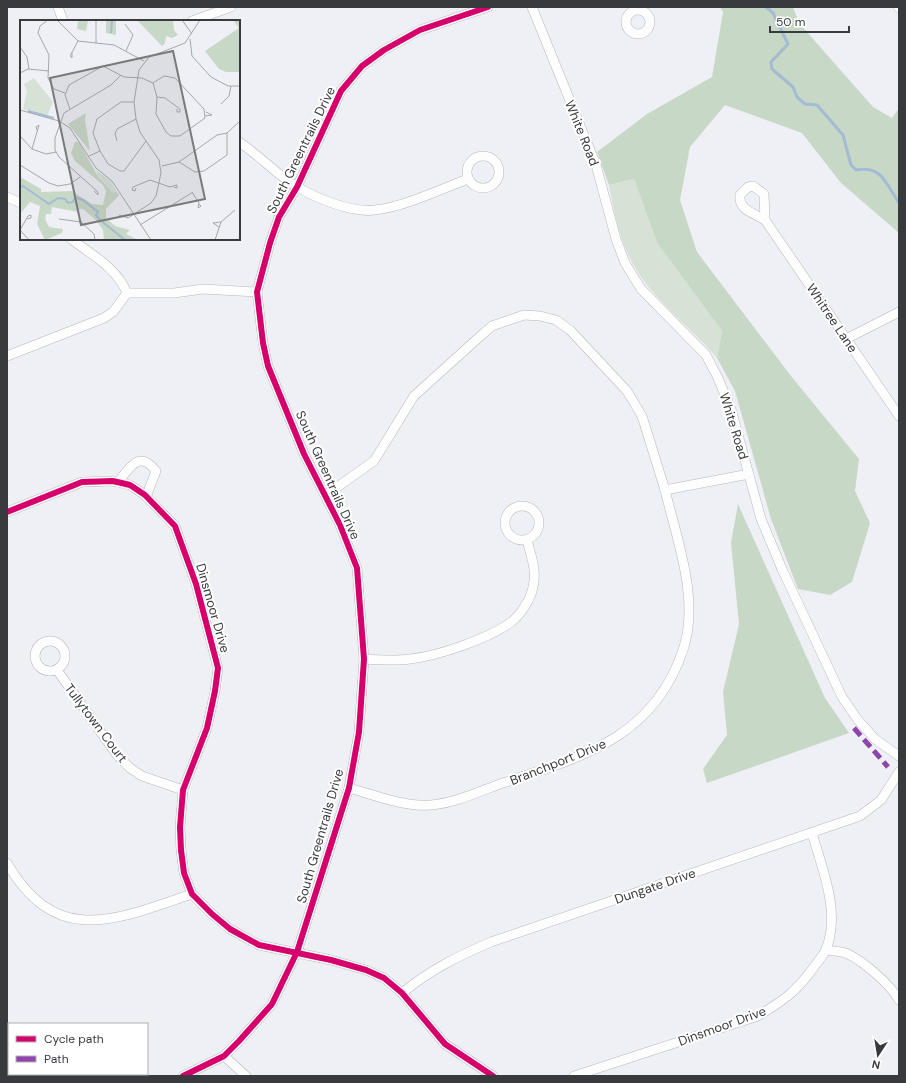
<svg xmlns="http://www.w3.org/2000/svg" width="906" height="1083" font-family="'DM Sans',sans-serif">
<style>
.green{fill:#d7e2d7}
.forest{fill:#c8d8c6}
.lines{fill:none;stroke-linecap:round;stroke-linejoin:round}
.stream{stroke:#a3bcd3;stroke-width:3}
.street-casing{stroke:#b7b8bc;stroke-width:10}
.street{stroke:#fdfdfe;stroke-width:9}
.quiet{stroke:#8e44ad;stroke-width:5;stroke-dasharray:10 5;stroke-linecap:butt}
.cycleway-casing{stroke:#fff;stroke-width:8}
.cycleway{stroke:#d6006c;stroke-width:6}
.labels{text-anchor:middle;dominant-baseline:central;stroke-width:4;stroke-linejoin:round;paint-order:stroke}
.street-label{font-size:13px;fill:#393a3d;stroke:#fff}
.inset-river{fill:none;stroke:#a3bcd3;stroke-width:2}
.inset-road{fill:none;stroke:#a6a7ab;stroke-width:1}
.view{fill:#797a7d;fill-opacity:0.15;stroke:#797a7d;stroke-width:2}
.inset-edge{fill:none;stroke:#393a3d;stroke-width:2}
</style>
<rect width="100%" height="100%" fill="#eff0f5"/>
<path class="green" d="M634,179L657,243L722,331L717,358C692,328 654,301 634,266C620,241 614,213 609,185Z"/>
<g class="forest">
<polygon points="720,7 793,7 799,23 873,107 892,118 899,108 899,233 841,183 802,133 725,105 690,147 680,200 697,252 791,376 859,459 855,491 870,523 852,582 830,595 798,589 771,519 735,391 717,358 722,331 657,243 634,179 609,185 597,152 647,114 712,77 723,12"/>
<polygon points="738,504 825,698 849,733 707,783 703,769 727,735 723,692 739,624 731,543"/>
</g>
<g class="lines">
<path class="stream" d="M766,7L773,13L788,44L771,62L772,69L793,87L797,97L805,104L817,105L843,135L851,165L856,170C882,165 886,184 899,203"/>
<defs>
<g id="street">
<polyline points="58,7 63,21"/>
<polyline points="532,7 596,165 616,239 625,263 641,289 706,355 717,376 731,409 761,519 782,569 842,697 858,720 875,739 899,756"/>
<polyline points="898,7 899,8"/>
<circle cx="638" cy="22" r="12"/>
<polyline points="192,21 231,7"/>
<path d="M239,142C259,155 276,174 297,187C318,199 352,213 375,210C404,207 441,189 468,179"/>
<circle cx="483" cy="172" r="16"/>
<polyline points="7,197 21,203"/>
<path d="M765,220L764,194L753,186L748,187L740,195C738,210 754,213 765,220L899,416"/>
<path d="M71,239C92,255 117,268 127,293H174L203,289L257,292"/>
<polyline points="846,339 899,312"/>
<polyline points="7,356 104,318 113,312 127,293"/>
<path d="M118,482C130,468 139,449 156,471L146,497"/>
<polyline points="326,495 374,461 414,396 476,340 492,326 524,315 540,316 556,320 570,330 627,391 642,416 665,490 749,474"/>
<circle cx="522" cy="523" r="17"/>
<polyline points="7,512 82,482 113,481 130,485 145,495 175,526 196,584 218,668 215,691 207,728 183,790 180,827 181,850 184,873 192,894 212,914 230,929 259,945 331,960 366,970 384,978 402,993 445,1044 493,1076"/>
<circle cx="50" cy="656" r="15"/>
<path d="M364,659C379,660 395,661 410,659C438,656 487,639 510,623C520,616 531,599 533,587C537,570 531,556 527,540"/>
<polyline points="57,670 117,755 130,768 142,776 183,790"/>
<path d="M349,788C375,795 403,807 431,805C456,803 482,790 506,782C584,756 654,737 683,650C700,600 677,540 665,490"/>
<path d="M7,863C57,949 117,919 192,894"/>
<path d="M826,950C833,951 842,951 848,954C864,962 890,984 899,1000"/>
<path d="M402,993C432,969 456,957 491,942L860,816L881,800L899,772"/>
<polyline points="224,1056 246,1076"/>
<polyline points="183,1076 224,1056 239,1041 272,1004 297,952 349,788 359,732 364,659 357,568 340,525 304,454 268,366 263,343 257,292 270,243 279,217 297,187 341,91 362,66 384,50 420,30 488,7"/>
<path d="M574,1076L758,1016C784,1000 796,992 814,967C818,961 824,955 826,949C841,913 822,868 812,833"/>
</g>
</defs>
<use href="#street" class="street-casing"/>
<use href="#street" class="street"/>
<polyline class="quiet" points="854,728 888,767"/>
<defs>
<g id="cycleway">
<polyline points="7,512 82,482 113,481 130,485 145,495 175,526 196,584 218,668 215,691 207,728 183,790 180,827 181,850 184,873 192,894 212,914 230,929 259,945 331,960 366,970 384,978 402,993 445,1044 493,1076"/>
<polyline points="183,1076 224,1056 239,1041 272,1004 297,952 349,788 359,732 364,659 357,568 340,525 304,454 268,366 263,343 257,292 270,243 279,217 297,187 341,91 362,66 384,50 420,30 488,7"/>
</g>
</defs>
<use href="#cycleway" class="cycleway-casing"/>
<use href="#cycleway" class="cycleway"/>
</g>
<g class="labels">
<g class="street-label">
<text transform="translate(582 133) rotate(68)">White Road</text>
<text transform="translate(301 150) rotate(-64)">South Greentrails Drive</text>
<text transform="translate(832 318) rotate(56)">Whitree Lane</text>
<text transform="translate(734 426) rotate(73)">White Road</text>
<text transform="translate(328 475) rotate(66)">South Greentrails Drive</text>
<text transform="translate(213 608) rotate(74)">Dinsmoor Drive</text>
<text transform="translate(96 723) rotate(53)">Tullytown Court</text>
<text transform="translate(558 762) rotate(-22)">Branchport Drive</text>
<text transform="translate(320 836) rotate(-74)">South Greentrails Drive</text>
<text transform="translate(655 886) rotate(-19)">Dungate Drive</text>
<text transform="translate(722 1026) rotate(-20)">Dinsmoor Drive</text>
</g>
</g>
<g transform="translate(20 20)">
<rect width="220" height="220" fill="#eff0f5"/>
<path d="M14,58L33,82L27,96L3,89L7,71L4,64ZM77,151L91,161L96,171L93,173L77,154Z" fill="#d7e2d7"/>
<path d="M58,0H68L66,11L57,9ZM86,0H96V15L86,13ZM117,0H153L154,10L158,15L152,18L146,16L145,23L142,26ZM213,0H220V52H206L199,49L185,31L219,8ZM66,93L65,100L70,131L48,104ZM55,122H59L77,155L93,173L96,171L99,175L86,189V198L95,206L110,210L106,214L118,220H84L83,210L75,199L63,189H60L58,192L32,187L31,194H26L25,199L29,207L43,209L42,213L25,220L17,204L20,186L10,182L0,194V157L21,169V172L52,171L72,184L83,185L86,171L83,165L55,141L51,133Z" fill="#c8d8c6"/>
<path class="inset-river" d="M91,13L92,0M8,91L34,98M0,167L3,166L29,184L38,178L45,179L48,183L53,182L55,177L63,180L78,192L76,195L79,199L105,220"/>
<path class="inset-road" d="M28,0L20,6L18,13L29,35L28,58L34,69L45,73M37,0L58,21L94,25L124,41M162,0L172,14M105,4L113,15L106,31M170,19L172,36L191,57L208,66H220M76,23V0M0,27L7,37L9,49M52,33V38L50,36L58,21M0,53L8,49L29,51M137,77L145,78L160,89V92H157V89M201,84L209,76L211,66M50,89L45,75L49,65L83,46L104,57L122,58L133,63L137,77L136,94L146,112L151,116H160L185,98L184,89L155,58L144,56L133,63M0,90L39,101L50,108L76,148L92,161L131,220M185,96L192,95L186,92M0,116L12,129L26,134L36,132M97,121L95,114L97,109L116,99M12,129L19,105L16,107L17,110M80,131L73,113L77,99L101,82H114M69,136L80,131L88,144L100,151H104L126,121M159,142L197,115L207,113M0,145L29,163L38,166L50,164L60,157M142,146L159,142L175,152L184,151L207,135V113L220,101M116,168L115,171L112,170L113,167L130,160L150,167L157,165V168L154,167M74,171L78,175V172L39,137L35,130V118L44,93L91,65L101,55M172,172L179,183L178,188L181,186L179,184M99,195L108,198L131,183L136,176L141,153L139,140L120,112L116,99L114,82L119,50L129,37L165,23L180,0M39,199L61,202L74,214L75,220M120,205L173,172M199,207L193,203L201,202M0,210L8,196L11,195V198L7,199M0,210L9,220M195,220L201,202L215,190"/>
<path class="view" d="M153,31L185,179L61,205L30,58Z"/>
<rect width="220" height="220" class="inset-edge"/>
</g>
<rect width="906" height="1083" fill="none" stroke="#393a3d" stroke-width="16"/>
<rect x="8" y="1023" width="140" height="52" fill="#ffffff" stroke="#b0b0b1"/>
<rect x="16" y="1036" width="20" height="6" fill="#d6006c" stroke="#b0b0b1"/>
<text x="44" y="1043" font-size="12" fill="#393a3d">Cycle path</text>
<rect x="16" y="1056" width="20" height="6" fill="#8e44ad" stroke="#b0b0b1"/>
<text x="44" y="1063" font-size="12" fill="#393a3d">Path</text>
<g transform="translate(878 1055) rotate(192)" stroke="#ffffff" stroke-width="3" paint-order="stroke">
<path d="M0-3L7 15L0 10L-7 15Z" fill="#393a3d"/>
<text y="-6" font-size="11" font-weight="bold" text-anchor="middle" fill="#393a3d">N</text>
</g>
<path d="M770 26v6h79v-6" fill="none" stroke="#393a3d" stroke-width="2"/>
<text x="776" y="26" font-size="12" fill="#393a3d" stroke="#ffffff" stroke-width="3" paint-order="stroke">50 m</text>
</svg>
